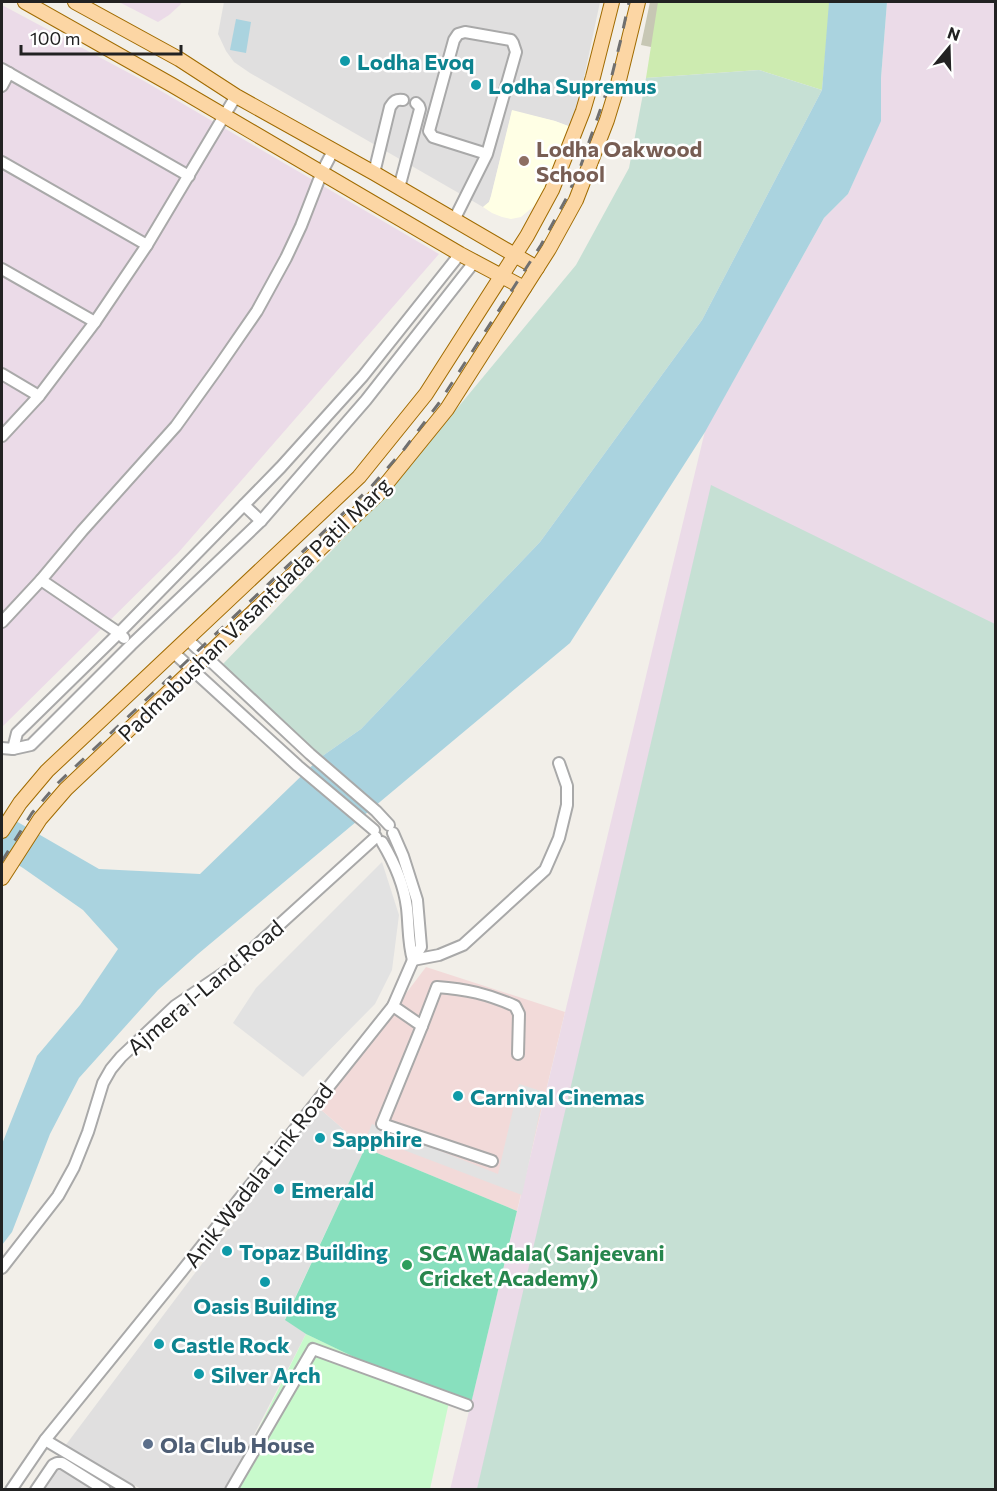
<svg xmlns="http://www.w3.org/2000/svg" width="997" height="1491" font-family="Commissioner,sans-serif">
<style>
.residential{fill:#e0dfdf}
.commercial{fill:#f2dad9}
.industrial{fill:#ebdbe8}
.education{fill:#ffffe5}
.construction{fill:#c7c7b4}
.grass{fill:#cdebb0}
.wetland{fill:#c6e0d4}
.park{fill:#c8facc}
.pitch{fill:#88e0be}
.parking{fill:#e2e2e2}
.water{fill:#aad3df}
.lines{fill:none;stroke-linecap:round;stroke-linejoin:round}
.minor-casing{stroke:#a9a9a9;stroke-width:14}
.major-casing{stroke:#a06b00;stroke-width:16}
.minor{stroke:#fff;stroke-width:10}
.major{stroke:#fcd6a4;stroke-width:14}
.rail{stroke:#707070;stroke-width:3;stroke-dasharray:12 12;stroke-linecap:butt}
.culture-dot{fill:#0f9aa8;stroke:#fff;stroke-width:2}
.education-dot{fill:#8d6e63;stroke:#fff;stroke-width:2}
.leisure-dot{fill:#2e9e5b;stroke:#fff;stroke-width:2}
.service-dot{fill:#5c6f8a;stroke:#fff;stroke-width:2}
.labels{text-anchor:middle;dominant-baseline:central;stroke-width:5;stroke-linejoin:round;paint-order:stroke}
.culture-label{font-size:22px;font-weight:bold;fill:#0d838f;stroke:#fff;text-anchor:start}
.education-label{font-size:22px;font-weight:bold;fill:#785e54;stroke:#fff;text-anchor:start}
.street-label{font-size:22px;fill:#222;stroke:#fff}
.leisure-label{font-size:22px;font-weight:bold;fill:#27864d;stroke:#fff;text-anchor:start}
.service-label{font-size:22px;font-weight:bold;fill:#4e5e75;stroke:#fff;text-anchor:start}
</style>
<rect width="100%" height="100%" fill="#f2efe9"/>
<g class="residential">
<polygon points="224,2 600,2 579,101 571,127 555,121 512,111 491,196 489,202 483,207 250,73 234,62 226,51 218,34"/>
<polygon points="319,1108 365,1148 285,1319 306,1334 226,1489 141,1489 65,1446"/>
<polygon points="49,1464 103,1489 31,1490"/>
</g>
<polygon class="commercial" points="426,967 565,1012 517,1211 365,1148 319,1108"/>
<g class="industrial">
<polygon points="119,2 182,2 180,5 169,15 158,22"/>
<polygon points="887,2 995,2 995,1489 450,1490 705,431 824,218 848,194 880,121 881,78"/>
<polygon points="2,5 144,81 439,254 178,553 2,727"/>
</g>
<polygon class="education" points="512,110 555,121 571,127 540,201 521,217 511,219 502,217 492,213 483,207 489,202 491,196"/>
<polygon class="construction" points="650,2 686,2 676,52 641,45"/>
<polygon class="grass" points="658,2 830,2 822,90 759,70 646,78"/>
<g class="wetland">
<polygon points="759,70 822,90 702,320 540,542 361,729 321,757 223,664 387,493 576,265 629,168 646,78"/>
<polygon points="711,485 995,624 995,1489 477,1489"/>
</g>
<polygon class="park" points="306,1334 449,1402 430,1489 228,1490"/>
<polygon class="pitch" points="365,1148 517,1211 469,1412 306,1334 285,1320"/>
<g class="parking">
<polygon points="382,862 399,915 392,970 375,1004 303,1077 233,1023 256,988"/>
<polygon points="519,1084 544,1092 522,1195 367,1136 372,1124 498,1174"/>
</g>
<g class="water">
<polygon points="829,2 887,2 881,78 881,121 848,194 824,218 705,432 570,643 198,954 158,990 79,1078 50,1134 12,1232 2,1245 2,1144 37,1056 80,1005 118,949 83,910 23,868 2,855 2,813 99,869 200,874 321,757 361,729 540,542 702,320 822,90"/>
<polygon points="236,19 251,22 246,53 230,50"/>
</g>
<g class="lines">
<defs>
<g id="minor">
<polyline points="2,69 189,176"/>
<polyline points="2,86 9,73"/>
<polyline points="2,162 147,245"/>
<path d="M374,173L390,107C394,101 396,99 403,100"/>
<polyline points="399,188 420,109 419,106 416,103"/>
<polyline points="454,220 487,154 433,137 429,131 454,40 458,34 465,32 511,40 513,43 516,52 487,154"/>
<polyline points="2,269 95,322"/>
<polyline points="2,374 39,396"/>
<polyline points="2,436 39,396 95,322 147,245 236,96"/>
<polyline points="244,505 261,521"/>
<polyline points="41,580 119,633 124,638"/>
<polyline points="2,622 41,580 82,531 176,426 217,369 257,311 286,258 301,226 322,172 333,151"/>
<polyline points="187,639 310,754 376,811 389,825"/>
<polyline points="173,652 298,766 374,830"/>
<polyline points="2,748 13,749 31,745 131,645 261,521 366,400 475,261"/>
<polyline points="13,749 17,733 119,633 281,467 363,376 460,254"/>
<path d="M382,842C394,862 404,884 407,908C409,926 408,943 413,960"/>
<polyline points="413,960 439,955 463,945 545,870 559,838 567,805 567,786 559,763"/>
<polyline points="393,1006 422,1026 382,1124 492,1161"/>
<path d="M422,1026L437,987C466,989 488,994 515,1006L519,1014L518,1054"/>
<polyline points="2,1268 58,1196 74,1167 88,1132 103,1083 111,1069 121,1057 175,1006 234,966 376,837"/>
<polyline points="45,1440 129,1490"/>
<polyline points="11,1490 45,1440 182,1271 393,1006 413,960 421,947 417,900 403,856 393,833"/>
<polyline points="36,1490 53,1465 57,1463 62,1463 105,1490"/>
<polyline points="231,1490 313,1349 467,1405"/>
</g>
<g id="major">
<polyline points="25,2 172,85 460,254 524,288"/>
<polyline points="75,2 179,59 236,96 374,173 537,268"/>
<polyline points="2,831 20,803 47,771 359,477 426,394 527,236 552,190 583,111 593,77 612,2"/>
<polyline points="2,878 40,819 66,789 378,494 447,409 549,249 576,200 607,120 618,84 638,2"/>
</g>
</defs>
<use href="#minor" class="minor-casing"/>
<use href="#major" class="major-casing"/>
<use href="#minor" class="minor"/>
<use href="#major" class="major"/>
<polyline class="rail" points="2,861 32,813 58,783 371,487 405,448 439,403 541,245 567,197 581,165 611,79 621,39 629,2"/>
</g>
<g class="culture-dot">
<circle cx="345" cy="61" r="6"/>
<circle cx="476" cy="85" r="6"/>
<circle cx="458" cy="1096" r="6"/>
<circle cx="320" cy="1138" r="6"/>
<circle cx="279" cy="1189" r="6"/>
<circle cx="227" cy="1251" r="6"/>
<circle cx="265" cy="1282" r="6"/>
<circle cx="159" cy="1344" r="6"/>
<circle cx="199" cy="1374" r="6"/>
</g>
<circle class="education-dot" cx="524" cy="161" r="6"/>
<circle class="leisure-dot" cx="407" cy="1265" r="6"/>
<circle class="service-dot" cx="148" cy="1444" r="6"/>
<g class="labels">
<g class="culture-label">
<text x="357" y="61">Lodha Evoq</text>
<text x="488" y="85">Lodha Supremus</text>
<text x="470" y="1096">Carnival Cinemas</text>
<text x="332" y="1138">Sapphire</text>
<text x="291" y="1189">Emerald</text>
<text x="239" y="1251">Topaz Building</text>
<text x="265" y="1305" text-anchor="middle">Oasis Building</text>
<text x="171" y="1344">Castle Rock</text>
<text x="211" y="1374">Silver Arch</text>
</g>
<g class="education-label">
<text x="536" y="148">Lodha Oakwood<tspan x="536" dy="25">School</tspan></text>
</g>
<g class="street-label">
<text transform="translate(254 609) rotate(-44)">Padmabushan Vasantdada Patil Marg</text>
<text transform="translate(205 987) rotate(-40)">Ajmera l-Land Road</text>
<text transform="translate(258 1175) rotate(-52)">Anik Wadala Link Road</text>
</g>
<g class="leisure-label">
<text x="419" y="1252">SCA Wadala( Sanjeevani<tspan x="419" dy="25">Cricket Academy)</tspan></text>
</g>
<g class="service-label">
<text x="160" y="1444">Ola Club House</text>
</g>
</g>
<rect width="997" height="1491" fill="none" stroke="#222222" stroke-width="6"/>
<g transform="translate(949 48) rotate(19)" stroke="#ffffff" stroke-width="4.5" paint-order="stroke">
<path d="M0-4.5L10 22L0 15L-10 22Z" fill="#222222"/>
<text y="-9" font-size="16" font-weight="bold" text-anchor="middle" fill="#222222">N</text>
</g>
<path d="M21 45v9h160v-9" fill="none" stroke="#222222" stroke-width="3"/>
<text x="30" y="45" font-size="18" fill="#222222" stroke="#ffffff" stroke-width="4.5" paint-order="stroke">100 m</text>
</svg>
